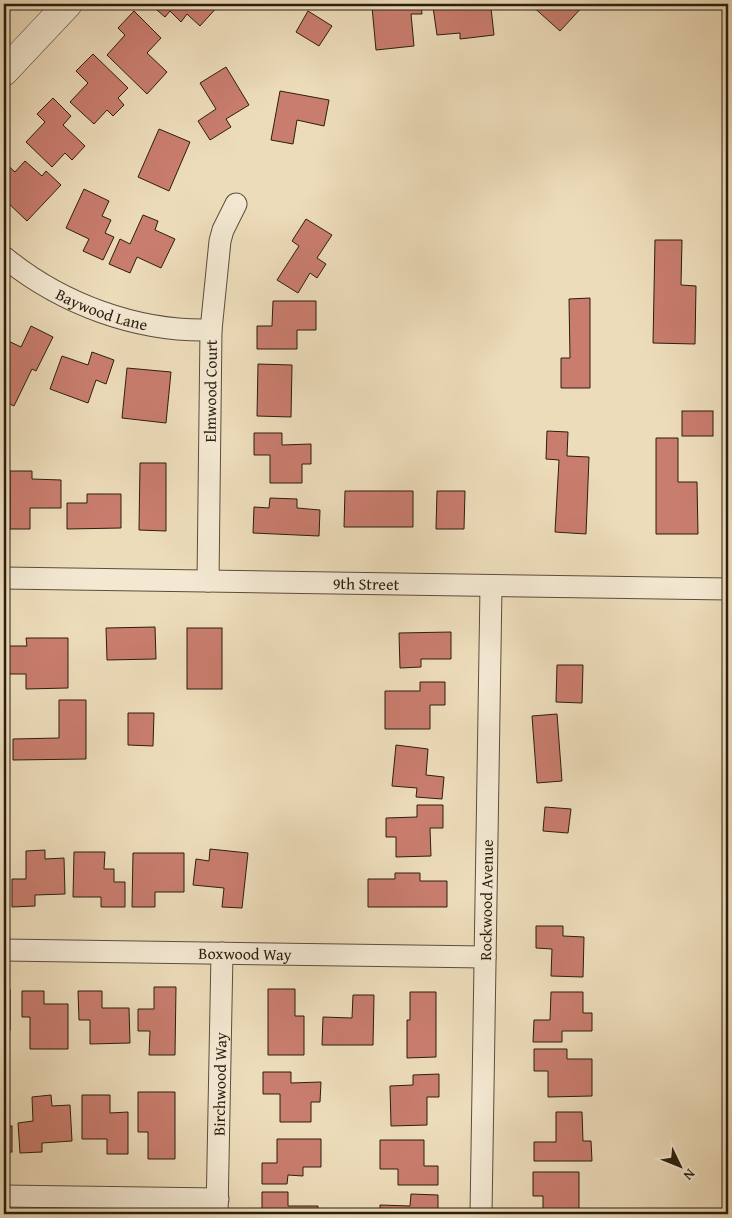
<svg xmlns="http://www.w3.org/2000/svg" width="732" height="1218" font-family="'Gentium Book Plus',serif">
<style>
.building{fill:#c97d6e;stroke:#2a1e0f}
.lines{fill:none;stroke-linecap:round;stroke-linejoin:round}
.minor-casing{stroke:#5b4e3a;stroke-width:23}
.tertiary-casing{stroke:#5b4e3a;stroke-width:29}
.minor{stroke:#f3e8d2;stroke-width:21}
.tertiary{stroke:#f3e8d2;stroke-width:28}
.labels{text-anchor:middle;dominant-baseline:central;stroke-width:4;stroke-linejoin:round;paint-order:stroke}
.street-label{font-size:16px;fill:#2a1e0f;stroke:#f3e8d2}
</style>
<rect width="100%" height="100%" fill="#eddcba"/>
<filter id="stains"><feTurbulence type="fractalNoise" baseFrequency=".004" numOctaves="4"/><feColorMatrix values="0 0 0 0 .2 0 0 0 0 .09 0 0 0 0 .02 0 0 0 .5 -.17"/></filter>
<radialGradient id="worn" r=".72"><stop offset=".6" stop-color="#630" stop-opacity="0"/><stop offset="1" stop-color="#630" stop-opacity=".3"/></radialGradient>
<g class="building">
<polygon points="150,4 218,4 219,5 200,26 187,14 181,22 170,11 165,17"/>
<polygon points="399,4 421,4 422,14 411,14 414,46 376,50 372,7"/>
<polygon points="463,4 498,4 498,7 491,8 494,35 460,39 460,33 437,35 433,7"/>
<polygon points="530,4 585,4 560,31"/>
<polygon points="134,11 161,38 147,53 167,72 147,94 107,55 125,35 118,28"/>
<polygon points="308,11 332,26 319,46 296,32"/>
<polygon points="93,54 128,88 118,98 124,105 113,116 107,110 94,124 70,102 88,83 76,71"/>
<polygon points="226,67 249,105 226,119 231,127 210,140 198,121 216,109 200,83"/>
<polygon points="280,91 329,100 324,126 297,120 293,144 271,140"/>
<polygon points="53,98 71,116 63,125 85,146 72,160 65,153 52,167 26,142 45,122 37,114"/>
<polygon points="159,129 190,142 169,191 138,177"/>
<polygon points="25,161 42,176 46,171 61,185 27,221 4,199 4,162 15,172"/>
<polygon points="84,189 109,201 102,216 111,220 105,233 114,237 103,260 83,251 89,239 66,228"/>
<polygon points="143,215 158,221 155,230 175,239 161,268 137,257 130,273 109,264 120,239 130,244"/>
<polygon points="306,219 332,235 317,258 326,264 317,278 310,273 298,293 277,280 299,246 292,241"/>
<polygon points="655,240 682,240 681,285 696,286 695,344 653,343"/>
<polygon points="590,298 590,388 561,388 561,358 570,358 569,299"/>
<polygon points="273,301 316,301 316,330 297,330 297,349 257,349 257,326 272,326"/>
<polygon points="31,326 53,337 36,371 32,369 14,406 4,401 4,376 7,371 4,369 4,339 21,347"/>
<polygon points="92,352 114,360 106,384 96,380 88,403 50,389 62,356 88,365"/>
<polygon points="258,364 292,365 291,417 257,416"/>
<polygon points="127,368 171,372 166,423 122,418"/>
<rect x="682" y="411" width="31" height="25"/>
<polygon points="547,431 568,432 567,456 589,457 586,534 555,532 559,460 546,459"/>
<polygon points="254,433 282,433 282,445 311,444 311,464 302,464 302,483 270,483 270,455 254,455"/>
<polygon points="656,438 678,438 678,482 697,482 698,534 656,534"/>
<polygon points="140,463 166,463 166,531 139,530"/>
<polygon points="10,471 32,471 32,479 61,480 61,508 30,508 30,529 10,529"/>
<polygon points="345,491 413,491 413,527 344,527"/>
<polygon points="437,491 465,491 464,529 436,529"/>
<polygon points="87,494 121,494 121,528 67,529 67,503 87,503"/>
<polygon points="270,498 297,499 297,508 320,510 319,536 253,533 254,507 269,508"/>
<polygon points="155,627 156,659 107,660 106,628"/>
<rect x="187" y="628" width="35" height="61"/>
<polygon points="451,632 451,659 421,659 421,667 400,668 399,633"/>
<polygon points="26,638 68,638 68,688 26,689 26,674 5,674 5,646 27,646"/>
<polygon points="557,665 583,665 582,703 556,702"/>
<polygon points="420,682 445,682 445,705 430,705 430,729 385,729 385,691 420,691"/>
<polygon points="59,700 86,700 86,759 13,760 13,739 59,738"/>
<polygon points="128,713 154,713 153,746 128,745"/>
<polygon points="557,714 562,781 537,783 532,716"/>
<polygon points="396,745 428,749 426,775 444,777 442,799 416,797 417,788 392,786"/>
<polygon points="417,805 443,805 443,828 430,828 431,856 396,857 396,837 386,837 386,818 417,817"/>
<polygon points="545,807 571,809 568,833 543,831"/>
<polygon points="210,849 248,853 242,908 222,907 224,888 193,885 196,859 209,861"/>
<polygon points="45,850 45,859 64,858 65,894 35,895 35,906 12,907 12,879 26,879 26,851"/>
<polygon points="74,852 105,852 104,869 114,869 114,882 125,882 125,907 101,907 101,897 73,897"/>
<polygon points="133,853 184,853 184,892 155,892 155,907 132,907"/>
<polygon points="395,873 420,873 420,881 447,881 447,907 368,907 368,879 395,879"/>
<rect x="4" y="879" width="2" height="26"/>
<polygon points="536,926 563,926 563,936 584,937 583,977 551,976 552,949 536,948"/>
<polygon points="154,987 176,987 175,1055 149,1055 150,1031 138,1031 138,1009 154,1009"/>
<polygon points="268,989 295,989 295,1016 304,1016 304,1055 268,1055"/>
<rect x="4" y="990" width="6" height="40"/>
<polygon points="22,991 44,991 44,1004 68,1004 68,1049 30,1049 30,1017 22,1017"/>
<polygon points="78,991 102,991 102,1008 129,1008 130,1043 90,1044 90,1020 79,1020"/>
<polygon points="410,992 436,992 436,1057 407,1058 407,1020 410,1020"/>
<polygon points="551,992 583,992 583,1013 592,1013 592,1031 562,1031 562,1042 533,1042 534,1020 550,1020"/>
<polygon points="353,995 374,995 373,1045 322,1045 323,1017 352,1018"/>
<polygon points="534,1049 567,1049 567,1059 592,1059 592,1096 548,1097 548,1071 534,1071"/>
<polygon points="263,1072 291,1072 291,1083 321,1082 320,1102 311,1102 311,1122 280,1122 280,1094 263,1094"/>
<polygon points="439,1074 439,1097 427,1097 427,1125 391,1126 390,1086 413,1085 413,1075"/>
<polygon points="138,1092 175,1092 175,1159 148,1159 148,1132 138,1132"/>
<polygon points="51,1095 52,1106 70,1105 72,1141 42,1143 42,1152 20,1153 18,1123 33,1121 32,1097"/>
<polygon points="82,1095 110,1095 110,1113 128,1112 128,1154 107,1154 107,1139 82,1139"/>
<polygon points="556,1112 582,1112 583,1141 591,1141 592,1161 534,1161 534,1142 556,1142"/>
<rect x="4" y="1126" width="8" height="26"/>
<polygon points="277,1139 321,1139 321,1167 303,1167 303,1176 288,1175 287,1184 262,1184 262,1163 277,1163"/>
<polygon points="380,1140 424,1140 424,1166 438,1166 438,1185 398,1185 398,1169 380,1169"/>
<polygon points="533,1172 579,1172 579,1214 543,1214 543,1196 533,1196"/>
<polygon points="262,1192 288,1192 288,1206 318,1206 318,1214 262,1214"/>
<polygon points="411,1194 438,1195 438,1214 380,1214 380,1205 410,1206"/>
</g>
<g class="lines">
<defs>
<g id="minor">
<path id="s1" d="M4,257C61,304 137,332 211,330"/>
<path id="s2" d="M4,578L728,589"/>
<path id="s3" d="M208,581L211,330L220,241L223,230L236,204"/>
<path id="s4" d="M4,950L485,957"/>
<polyline points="4,1196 218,1199"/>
<path id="s5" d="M217,1214L222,953"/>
<path id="s6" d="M481,1214L491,587"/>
</g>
<polyline id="tertiary" points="4,72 68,4"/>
</defs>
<use href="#minor" class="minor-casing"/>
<use href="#tertiary" class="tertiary-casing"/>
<use href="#minor" class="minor"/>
<use href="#tertiary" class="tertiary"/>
</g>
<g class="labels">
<g class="street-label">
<text stroke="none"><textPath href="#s1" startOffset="112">Baywood Lane</textPath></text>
<text stroke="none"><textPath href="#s3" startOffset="190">Elmwood Court</textPath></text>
<text stroke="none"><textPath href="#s2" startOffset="362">9th Street</textPath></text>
<text stroke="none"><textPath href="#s6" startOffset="314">Rockwood Avenue</textPath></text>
<text stroke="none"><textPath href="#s4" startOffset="241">Boxwood Way</textPath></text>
<text stroke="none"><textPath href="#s5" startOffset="130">Birchwood Way</textPath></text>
</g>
</g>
<rect width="732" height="1218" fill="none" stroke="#eddcba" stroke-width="20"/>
<rect x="5" y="5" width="722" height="1208" fill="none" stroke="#2a1e0f" stroke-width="2.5"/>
<rect x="10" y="10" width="712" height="1198" fill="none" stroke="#2a1e0f"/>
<g transform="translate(680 1166) rotate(133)" stroke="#f3e8d2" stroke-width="4" paint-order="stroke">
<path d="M0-4L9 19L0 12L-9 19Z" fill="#2a1e0f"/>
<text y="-8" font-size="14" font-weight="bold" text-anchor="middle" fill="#2a1e0f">N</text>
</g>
<rect width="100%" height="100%" filter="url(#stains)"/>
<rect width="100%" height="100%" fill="url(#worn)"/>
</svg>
